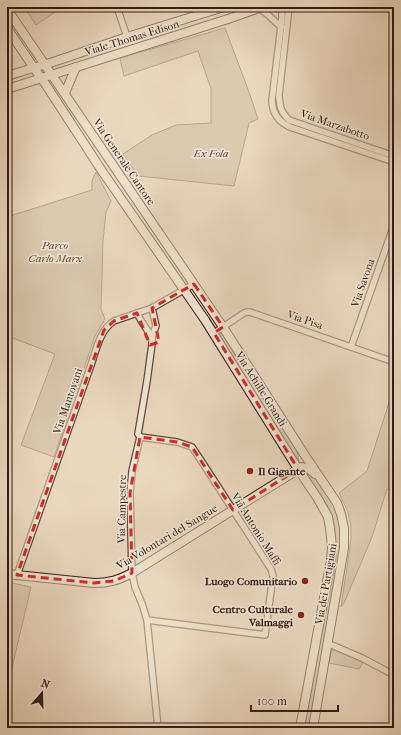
<svg xmlns="http://www.w3.org/2000/svg" width="401" height="735" font-family="'IM FELL French Canon',serif">
<style>
.green{fill:#cab8a1;stroke:#7d6a59}
.lines{fill:none;stroke-linecap:round;stroke-linejoin:round}
.street-casing{stroke:#5e4a3c;stroke-width:8}
.secondary-casing{stroke:#301b11;stroke-width:10}
.street{stroke:#f1e6d5;stroke-width:5.5}
.secondary{stroke:#f1e6d5;stroke-width:8}
.marked{fill:none;stroke:#d62828;stroke-width:3;stroke-dasharray:8 5;stroke-linejoin:round}
.poi-dot{fill:#8f2418;stroke:#f1e6d5;stroke-width:1.5}
.labels{text-anchor:middle;dominant-baseline:central;stroke-width:3;stroke-linejoin:round;paint-order:stroke}
.street-label{font-size:11px;fill:#301b11;stroke:#f1e6d5}
.park-label{font-size:11px;font-style:italic;fill:#5e4a3c;stroke:#f1e6d5}
.poi-label{font-size:11px;font-weight:bold;fill:#301b11;stroke:#f1e6d5;text-anchor:end}
</style>
<rect width="100%" height="100%" fill="#ead8be"/>
<filter id="stains"><feTurbulence type="fractalNoise" baseFrequency=".005" numOctaves="4"/><feColorMatrix values="0 0 0 0 .2 0 0 0 0 .09 0 0 0 0 .02 0 0 0 .5 -.17"/></filter>
<radialGradient id="worn" r=".72"><stop offset=".6" stop-color="#630" stop-opacity="0"/><stop offset="1" stop-color="#630" stop-opacity=".3"/></radialGradient>
<g class="green">
<polygon points="24,7 62,7 36,25"/>
<polygon points="225,28 249,92 258,119 249,123 234,186 138,176 123,154 152,135 176,125 211,123 211,89 198,51 124,76 120,58"/>
<polygon points="96,172 111,201 106,212 103,241 101,309 105,319 95,336 54,457 21,445 55,354 7,336 7,217 92,190 92,181"/>
<polygon points="221,333 296,450 298,456 299,464 218,335"/>
<polygon points="394,387 394,491 387,489 372,537 344,603 341,607 351,540 351,526 348,512 339,493 367,471"/>
<path d="M304,471L314,477L334,505L338,516L341,531V545L309,728H304L335,554C336,538 336,519 327,505C320,493 312,482 304,471Z"/>
<polygon points="7,582 31,587 7,689"/>
<polygon points="332,649 334,649 363,662 359,669 329,663"/>
</g>
<g class="lines">
<defs>
<g id="street">
<polyline points="117,7 127,37"/>
<path d="M282,7V18L272,100C272,113 279,122 290,127L394,162"/>
<path d="M289,7L279,95C280,106 280,111 289,120L394,156"/>
<polyline points="259,8 267,14 281,27"/>
<polyline points="152,308 156,326 152,337 152,344 147,381 138,434 140,437 132,471 130,493 132,573 135,587 142,604 147,620 158,728"/>
<path d="M137,313C141,322 147,329 152,337"/>
<polyline points="214,333 244,313 247,312 250,312 394,362"/>
<polyline points="351,347 394,225"/>
<polyline points="140,437 177,442 192,447 202,462 271,569 273,576 265,635 147,620"/>
<path d="M17,575L91,365C96,350 100,330 114,321L152,308L194,284"/>
<polyline points="327,643 362,658 394,675"/>
<polyline points="391,728 394,720"/>
</g>
<g id="secondary">
<polyline points="7,9 223,327 304,454 337,503 341,514 344,528 344,548 313,728"/>
<polyline points="7,28 34,68 46,85 102,171 205,320 298,469 318,499 328,517 330,528 332,547 331,560 300,728"/>
<polyline points="7,76 53,62 127,37 224,7"/>
<polyline points="7,89 228,19 262,7"/>
<polyline points="65,93 76,67"/>
<path d="M7,574L94,583C109,583 119,580 132,573L302,467L309,469L315,474"/>
</g>
</defs>
<use href="#street" class="street-casing"/>
<use href="#secondary" class="secondary-casing"/>
<use href="#street" class="street"/>
<use href="#secondary" class="secondary"/>
</g>
<path d="M0 0H401V735H0ZM194,284L223,327L214,333L298,469L233,510L192,447L177,442L140,437L130,493L132,573L114,581L94,583L17,575L104,330L114,321L137,313L150,345L159,342L152,308Z" fill="#ead8be" fill-opacity=".55" fill-rule="evenodd"/>
<path class="marked" d="M194,284L223,327L214,333L298,469L233,510L192,447L177,442L140,437L130,493L132,573L114,581L94,583L17,575L104,330L114,321L137,313L150,345L159,342L152,308Z"/>
<g class="poi-dot">
<circle cx="250" cy="471" r="4"/>
<circle cx="305" cy="581" r="4"/>
<circle cx="301" cy="615" r="4"/>
</g>
<g class="labels">
<g class="street-label">
<text transform="translate(132 38) rotate(-17)">Viale Thomas Edison</text>
<text transform="translate(335 125) rotate(19)">Via Marzabotto</text>
<text transform="translate(124 162) rotate(56)">Via Generale Cantore</text>
<text transform="translate(363 283) rotate(-71)">Via Savona</text>
<text transform="translate(305 320) rotate(19)">Via Pisa</text>
<text transform="translate(261 389) rotate(58)">Via Achille Grandi</text>
<text transform="translate(68 401) rotate(-71)">Via Mantovani</text>
<text transform="translate(122 509) rotate(-89)">Via Campestre</text>
<text transform="translate(256 529) rotate(58)">Via Antonio Maffi</text>
<text transform="translate(167 537) rotate(-31)">Via Volontari del Sangue</text>
<text transform="translate(326 584) rotate(-80)">Via dei Partigiani</text>
</g>
<g class="park-label">
<text x="211" y="153">Ex Fola</text>
<text x="55" y="245">Parco<tspan x="55" dy="13">Carlo Marx</tspan></text>
</g>
<g class="poi-label">
<text x="258" y="471" text-anchor="start">Il Gigante</text>
<text x="297" y="581">Luogo Comunitario</text>
<text x="293" y="609">Centro Culturale<tspan x="293" dy="13">Valmaggi</tspan></text>
</g>
</g>
<rect width="401" height="735" fill="none" stroke="#ead8be" stroke-width="24"/>
<rect x="8" y="8" width="385" height="719" fill="none" stroke="#301b11" stroke-width="2"/>
<rect x="12" y="12" width="377" height="711" fill="none" stroke="#301b11"/>
<g transform="translate(42 693) rotate(20)" stroke="#f1e6d5" stroke-width="3" paint-order="stroke">
<path d="M0-3L7 15L0 10L-7 15Z" fill="#301b11"/>
<text y="-6" font-size="11" font-weight="bold" text-anchor="middle" fill="#301b11">N</text>
</g>
<path d="M251 705v6h87v-6" fill="none" stroke="#301b11" stroke-width="2"/>
<text x="257" y="705" font-size="12" fill="#301b11" stroke="#f1e6d5" stroke-width="3" paint-order="stroke">100 m</text>
<rect width="100%" height="100%" filter="url(#stains)"/>
<rect width="100%" height="100%" fill="url(#worn)"/>
</svg>
